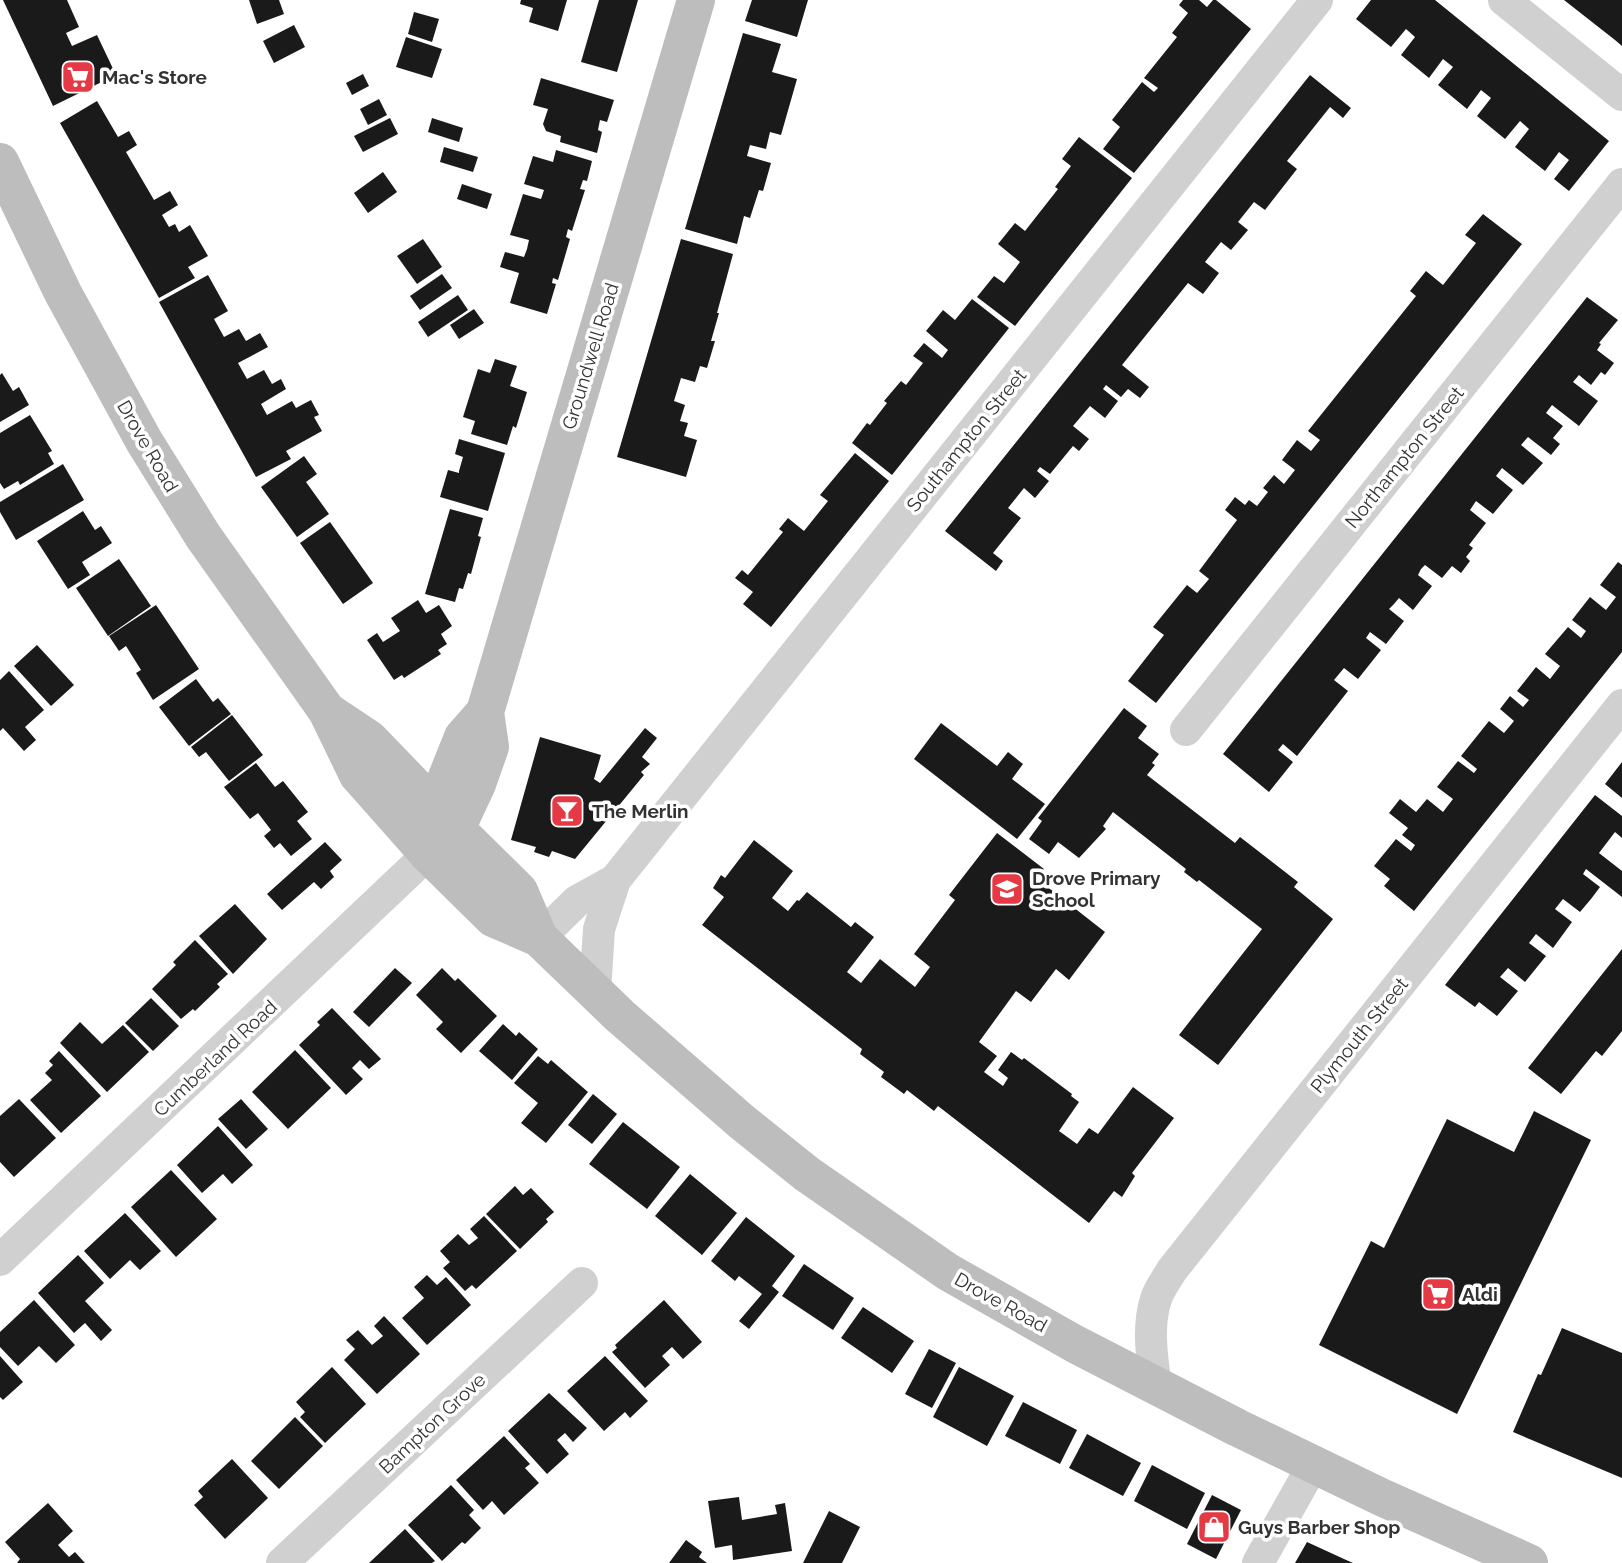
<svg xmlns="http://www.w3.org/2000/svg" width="1622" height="1563" font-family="Raleway,sans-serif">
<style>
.building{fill:#1a1a1a}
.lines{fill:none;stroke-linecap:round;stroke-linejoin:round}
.street{stroke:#d0d0d0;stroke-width:32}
.secondary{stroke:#bdbdbd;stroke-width:38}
.labels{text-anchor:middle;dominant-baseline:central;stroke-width:7;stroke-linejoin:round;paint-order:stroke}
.poi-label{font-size:19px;font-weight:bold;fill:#333;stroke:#fff;text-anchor:start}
.street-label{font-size:19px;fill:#333;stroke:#fff}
</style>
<rect width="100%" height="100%" fill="#fff"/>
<g class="building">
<polygon points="3,0 67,0 79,27 66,33 72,46 97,35 116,75 53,106"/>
<polygon points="249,0 279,0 284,14 257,24"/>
<polygon points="521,0 567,0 558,31 529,22 533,8 520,4"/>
<polygon points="599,0 638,0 617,72 581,62"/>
<polygon points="752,0 808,0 797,37 745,21"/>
<polygon points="1183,0 1199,0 1207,7 1213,0 1216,0 1251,29 1134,173 1103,149 1120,127 1112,120 1142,82 1154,92 1158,88 1144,78 1177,37 1172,33 1188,13 1179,5"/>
<polygon points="1371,0 1435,0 1609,141 1569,191 1554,179 1569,160 1559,152 1545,171 1515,147 1529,129 1520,121 1505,139 1477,116 1491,98 1481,90 1467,109 1438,85 1453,67 1443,59 1429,78 1401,55 1415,37 1406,29 1391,47 1356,19"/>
<polygon points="1564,0 1622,0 1622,46 1615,40"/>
<polygon points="414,12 439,19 432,42 408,34"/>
<polygon points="294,25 305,47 274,63 263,41"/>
<polygon points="743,33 781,44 772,72 797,79 781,135 770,132 766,149 750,145 747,156 771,163 763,191 759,190 750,218 744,216 737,244 685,229"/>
<polygon points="406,37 442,49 432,78 396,67"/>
<polygon points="363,74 369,86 352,95 346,83"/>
<polygon points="1310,75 1351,108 1343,118 1330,107 1287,161 1297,169 1265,210 1254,202 1238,222 1248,230 1231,250 1221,242 1205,262 1219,273 1203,294 1188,283 1122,365 1149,387 1140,398 1128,389 1121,397 1106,385 1103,389 1118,401 1105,418 1090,406 1073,426 1089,439 1079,451 1073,446 1050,474 1040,467 1037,471 1049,481 1035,498 1024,488 1008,508 1021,518 993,553 1003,561 996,571 945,531"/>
<polygon points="541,78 614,100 607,122 600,120 598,130 602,132 597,153 560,142 561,136 546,131 543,124 548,109 533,105"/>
<polygon points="379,99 387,115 368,125 360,109"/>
<polygon points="97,101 118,137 129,131 137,145 126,152 154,200 170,191 178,205 162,215 169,227 175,224 179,232 190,225 208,256 188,267 195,278 159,298 60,123"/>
<polygon points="390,118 398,134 363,152 354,136"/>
<polygon points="432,118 463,128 459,142 428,132"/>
<polygon points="1079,137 1132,178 1015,326 977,297 994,276 1004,283 1020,262 998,244 1015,223 1025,231 1058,189 1055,187 1071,166 1062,159"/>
<polygon points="444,147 478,157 473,172 440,162"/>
<polygon points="556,150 592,161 587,181 583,180 580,189 585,190 572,231 568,229 566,237 570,239 558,280 553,278 552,283 556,284 547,314 510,303 519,273 500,267 505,252 524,257 527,249 529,240 510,235 523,194 541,199 544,190 524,184 533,156 553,162"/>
<polygon points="383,172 397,192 368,213 354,193"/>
<polygon points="462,184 492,194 487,209 457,199"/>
<polygon points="1483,214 1522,244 1156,703 1128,681 1164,635 1153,627 1187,585 1197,593 1209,579 1199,571 1237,520 1225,510 1235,497 1245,505 1249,500 1257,506 1268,492 1263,488 1274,475 1284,484 1295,470 1282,460 1297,440 1311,451 1320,440 1308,431 1416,296 1410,291 1426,271 1443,285 1476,243 1465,235"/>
<polygon points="423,239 442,267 417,284 397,256"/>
<polygon points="681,239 733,254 717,313 719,313 711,341 715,341 707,368 700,366 695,382 681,378 674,401 685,405 680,421 688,423 684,436 697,440 686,477 617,457"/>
<polygon points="442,274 452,288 420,310 410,296"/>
<polygon points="208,275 228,311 214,319 224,337 239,329 246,341 260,333 268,347 238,363 247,379 264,370 272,384 281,379 286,389 261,404 267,415 292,401 296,408 311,400 319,415 314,417 322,431 286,451 291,459 256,477 159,302"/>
<polygon points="458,295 468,310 428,337 418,322"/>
<polygon points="1587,297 1618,320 1599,343 1601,344 1597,350 1614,363 1605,375 1601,372 1591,385 1579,375 1573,382 1598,401 1579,426 1552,405 1546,413 1563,426 1553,438 1560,444 1551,455 1528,437 1521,445 1543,463 1523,485 1502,468 1496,476 1513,490 1493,514 1476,501 1470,510 1486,523 1469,545 1473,548 1466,557 1470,561 1461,573 1452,566 1442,578 1425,565 1421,569 1418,575 1432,586 1413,610 1399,598 1394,604 1389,609 1404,621 1386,644 1370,632 1366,638 1381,650 1358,679 1344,668 1334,680 1348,691 1297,756 1283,744 1278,750 1293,762 1269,792 1223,754"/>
<polygon points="972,299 1009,328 892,475 852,443 867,423 870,425 887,403 884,401 901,381 906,385 923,363 913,356 924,343 942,358 948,350 926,331 943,310 955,320"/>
<polygon points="474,309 484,323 459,339 450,325"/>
<polygon points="495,359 517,366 510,386 527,392 516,428 513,426 507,445 471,434 475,421 463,417 478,369 490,373"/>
<polygon points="2,373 13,391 19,387 29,405 0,422 0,375"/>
<polygon points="30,415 52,451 48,453 54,464 20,485 18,481 4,489 0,483 0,433"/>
<polygon points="459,439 505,453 488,511 440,497 448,470 459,473 459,471 463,457 455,454"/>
<polygon points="855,453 889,481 771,627 743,604 753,592 735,578 742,570 748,575 783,532 779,529 788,518 804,531 828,501 820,495"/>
<polygon points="304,456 317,474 306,482 329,514 297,537 261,487"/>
<polygon points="63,464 84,500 16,540 0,512 0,502"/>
<polygon points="450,509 483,518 478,536 481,537 471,574 468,573 463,589 459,588 455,602 425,594"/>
<polygon points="83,511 95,530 101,526 112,543 82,562 90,575 68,589 37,541"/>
<polygon points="330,522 373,583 343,604 300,543"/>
<polygon points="119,559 151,606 108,636 76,588"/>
<polygon points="1618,562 1622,565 1622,652 1414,911 1384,886 1390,879 1374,866 1396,839 1411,851 1415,845 1402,835 1408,828 1389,813 1400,799 1416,812 1427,799 1443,812 1453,799 1437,787 1458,761 1474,773 1477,769 1461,756 1489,721 1504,733 1514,721 1500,709 1510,696 1523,707 1529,700 1517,691 1536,667 1550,679 1560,666 1545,654 1568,627 1581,638 1586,631 1572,620 1590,597 1606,610 1616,597 1600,585"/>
<polygon points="418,600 426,613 439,605 452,626 441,634 447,644 438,650 441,654 404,678 402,675 394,680 367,640 377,633 383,642 400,631 391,618"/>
<polygon points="156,605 199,669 153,700 136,673 141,670 126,646 119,651 109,636"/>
<polygon points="37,645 74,685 51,706 14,666"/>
<polygon points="9,671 44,710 25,727 36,740 24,751 3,728 0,731 0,680"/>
<polygon points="196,679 213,702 218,698 231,714 189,746 159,707"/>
<polygon points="1124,708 1147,726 1138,738 1159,754 1152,763 1155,765 1147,775 1235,843 1240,837 1298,882 1294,887 1333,919 1218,1065 1179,1035 1262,929 1199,880 1197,882 1184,872 1186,869 1113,812 1103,826 1106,829 1079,858 1058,842 1049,854 1029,839 1042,821 1038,818"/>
<polygon points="232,715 263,755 229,781 206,752 199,757 191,747"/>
<polygon points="941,723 997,766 1008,752 1023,764 1012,779 1045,804 1017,839 914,759"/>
<polygon points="645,728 657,738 642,757 650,764 641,772 644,775 575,859 552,851 549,857 534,852 536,847 511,840 540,737 601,755 594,779 600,783"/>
<polygon points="1622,762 1622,798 1605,784"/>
<polygon points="256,763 275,787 283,781 308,812 297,821 312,839 291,856 280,843 274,848 264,836 271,830 258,813 250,819 224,787"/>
<polygon points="1595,795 1622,816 1622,838 1615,832 1599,853 1622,871 1622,897 1586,869 1583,874 1600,887 1591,899 1580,912 1563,899 1555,909 1572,922 1553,948 1536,934 1529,943 1546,956 1525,982 1508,968 1500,977 1518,991 1497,1016 1479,1002 1475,1007 1445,985"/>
<polygon points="997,833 1044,869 1036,878 1105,932 1069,980 1056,969 1031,1002 1016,991 979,1042 997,1056 984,1072 1003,1086 1008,1078 998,1070 1011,1052 1022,1060 1024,1058 1072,1094 1071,1096 1079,1102 1059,1131 1077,1144 1089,1128 1098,1134 1133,1087 1174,1118 1132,1173 1135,1176 1122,1197 1114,1191 1089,1223 938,1106 934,1111 907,1090 904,1094 881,1077 884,1072 860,1054 862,1049 702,925 724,897 713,888 721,875 725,878 754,840 793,871 772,898 788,911 797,900 799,901 807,892 851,927 855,922 874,937 847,972 861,983 880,959 915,987 930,967 914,954 955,900 949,895"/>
<polygon points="325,842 342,860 330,871 334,877 321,889 314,882 282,910 267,894"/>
<polygon points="235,904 267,939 233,974 199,936"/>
<polygon points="195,940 228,974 217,984 220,987 195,1011 193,1009 181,1019 152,989 176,965 173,962"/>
<polygon points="1622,949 1622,1031 1602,1056 1596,1051 1561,1094 1528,1068"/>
<polygon points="395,968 412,983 369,1027 353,1012"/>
<polygon points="442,968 455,981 458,978 497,1016 461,1053 436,1029 443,1022 416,995"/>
<polygon points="151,998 179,1026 153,1051 125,1023"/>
<polygon points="332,1008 381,1059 369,1069 360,1060 352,1068 363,1079 346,1095 299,1045 320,1025 317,1022"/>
<polygon points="80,1022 102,1044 123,1025 149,1052 107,1092 60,1043"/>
<polygon points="503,1024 516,1036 519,1032 538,1049 512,1080 479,1051"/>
<polygon points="295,1050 331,1088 288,1129 252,1092"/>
<polygon points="59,1051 101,1096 61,1133 30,1100 52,1080 45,1073 53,1065 49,1061"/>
<polygon points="538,1056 548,1064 551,1060 588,1092 546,1143 521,1123 538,1103 514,1083"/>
<polygon points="593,1094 617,1114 592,1144 568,1125"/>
<polygon points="19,1099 56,1138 14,1177 0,1162 0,1116"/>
<polygon points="241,1099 268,1129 246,1149 218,1119"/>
<polygon points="1534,1111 1591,1140 1457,1414 1319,1345 1371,1241 1384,1248 1447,1119 1514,1152"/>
<polygon points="623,1122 680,1167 647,1209 589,1164"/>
<polygon points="218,1126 253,1165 232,1184 223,1174 202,1193 177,1165"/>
<polygon points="171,1170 217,1219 176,1257 131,1207"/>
<polygon points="690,1174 737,1213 702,1255 655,1216"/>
<polygon points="515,1186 523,1195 531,1188 554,1212 546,1219 548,1222 520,1249 486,1214"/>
<polygon points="125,1213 161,1251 140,1270 130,1260 110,1279 84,1251"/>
<polygon points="484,1216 517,1251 476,1289 472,1285 465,1291 443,1268 450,1262 440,1251 458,1234 469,1245 478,1238 470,1229"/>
<polygon points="746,1217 795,1256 772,1286 779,1292 749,1329 739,1321 762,1294 739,1276 735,1281 711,1261"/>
<polygon points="78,1255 104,1283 85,1301 112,1330 101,1341 85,1323 74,1333 38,1293"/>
<polygon points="804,1264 854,1298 833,1330 782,1296"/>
<polygon points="427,1275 437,1285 446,1277 471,1305 427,1345 402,1318 424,1298 414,1287"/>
<polygon points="34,1300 75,1345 56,1363 39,1346 18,1366 0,1347 0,1332"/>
<polygon points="664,1300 702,1342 683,1359 672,1347 662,1356 670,1365 645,1388 612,1352 617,1348 615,1345"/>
<polygon points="863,1307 914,1341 892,1373 841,1338"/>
<polygon points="384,1316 420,1354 377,1394 344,1360 355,1349 346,1340 358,1330 372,1345 383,1336 374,1326"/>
<polygon points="1562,1328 1622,1353 1622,1478 1513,1432 1538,1374 1541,1375"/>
<polygon points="929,1349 956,1363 932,1408 905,1394"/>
<polygon points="0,1356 23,1382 3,1400 0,1397"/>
<polygon points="605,1356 648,1401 630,1418 625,1412 604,1431 567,1391"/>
<polygon points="332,1367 366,1404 325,1443 300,1417 305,1412 296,1402"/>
<polygon points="959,1367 1014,1396 987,1446 933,1417"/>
<polygon points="549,1393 587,1428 573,1442 565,1433 557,1440 569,1454 547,1474 508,1431"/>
<polygon points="1023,1402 1077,1430 1060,1464 1005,1436"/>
<polygon points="295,1417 323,1446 279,1489 251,1461"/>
<polygon points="1087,1434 1141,1463 1123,1496 1069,1468"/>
<polygon points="504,1436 530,1464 525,1468 539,1483 504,1515 492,1501 483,1510 456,1480"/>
<polygon points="232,1459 268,1498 225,1539 194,1505 203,1497 198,1491"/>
<polygon points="1152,1465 1205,1493 1187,1529 1134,1501"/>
<polygon points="451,1485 474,1510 469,1515 481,1528 465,1544 462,1542 442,1561 408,1525"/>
<polygon points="1212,1495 1241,1510 1216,1559 1187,1544"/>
<polygon points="739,1497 742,1520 777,1514 775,1505 785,1503 792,1551 733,1560 732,1545 715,1548 708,1501"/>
<polygon points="48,1503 73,1531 58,1545 69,1557 75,1552 85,1563 17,1563 20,1559 5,1542"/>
<polygon points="829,1511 860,1527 842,1563 803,1563"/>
<polygon points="405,1529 435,1561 432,1563 369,1563"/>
<polygon points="686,1540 702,1552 699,1557 707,1563 669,1563"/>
<polygon points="1307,1542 1344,1559 1353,1563 1295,1563"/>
</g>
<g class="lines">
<g class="street">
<polyline points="1504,0 1622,95"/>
<polyline points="1186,730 1622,184"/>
<polyline points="539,938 577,901 615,880"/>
<polyline points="595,992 599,929 615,880 1317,0"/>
<polyline points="0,1260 428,854"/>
<path d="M1156,1387C1152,1358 1147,1326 1156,1299C1159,1289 1167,1279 1172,1270L1622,705"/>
<polyline points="282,1563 582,1283"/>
<polyline points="1258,1563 1313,1465"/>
</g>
<g class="secondary">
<polyline points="0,162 63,293 144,441 203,536 327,711 358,775 428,854 493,918 539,938 620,1016 742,1122 807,1174 948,1272 1075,1344 1238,1428 1381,1497 1529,1563"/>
<polyline points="327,711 369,739 456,829 519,891 539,938"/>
<polyline points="432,829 435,807 463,737 485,712"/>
<polyline points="428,854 456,829 477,784 490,747 485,712 696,0"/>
</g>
</g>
<defs>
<symbol id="supermarket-square" viewBox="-11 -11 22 22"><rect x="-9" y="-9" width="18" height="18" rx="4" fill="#e63946" stroke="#fff"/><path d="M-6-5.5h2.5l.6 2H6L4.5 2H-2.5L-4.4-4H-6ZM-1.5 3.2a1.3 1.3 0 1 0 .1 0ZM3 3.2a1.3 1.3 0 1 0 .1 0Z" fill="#fff"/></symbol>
<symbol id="bar-square" viewBox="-11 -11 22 22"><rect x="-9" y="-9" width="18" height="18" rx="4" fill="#e63946" stroke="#fff"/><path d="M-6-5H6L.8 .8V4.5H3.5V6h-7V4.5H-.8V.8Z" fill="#fff"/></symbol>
<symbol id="school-square" viewBox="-11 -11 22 22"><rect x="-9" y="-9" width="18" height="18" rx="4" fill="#e63946" stroke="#fff"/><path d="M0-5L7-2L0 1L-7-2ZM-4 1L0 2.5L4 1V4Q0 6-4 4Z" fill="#fff"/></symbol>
<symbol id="shop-square" viewBox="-11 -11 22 22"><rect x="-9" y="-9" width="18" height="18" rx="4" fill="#e63946" stroke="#fff"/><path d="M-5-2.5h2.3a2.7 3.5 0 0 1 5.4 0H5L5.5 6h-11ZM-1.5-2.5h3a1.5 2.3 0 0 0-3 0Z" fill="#fff"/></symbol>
</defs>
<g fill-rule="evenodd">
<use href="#supermarket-square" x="59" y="58" width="38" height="38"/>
<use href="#bar-square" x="548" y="792" width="38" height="38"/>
<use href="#school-square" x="988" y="870" width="38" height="38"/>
<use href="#supermarket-square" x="1419" y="1275" width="38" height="38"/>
<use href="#shop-square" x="1195" y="1508" width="38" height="38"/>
</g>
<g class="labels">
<g class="poi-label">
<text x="102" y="77">Mac's Store</text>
<text x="592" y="811">The Merlin</text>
<text x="1032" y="878">Drove Primary<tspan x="1032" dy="22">School</tspan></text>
<text x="1462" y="1294">Aldi</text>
<text x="1238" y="1527">Guys Barber Shop</text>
</g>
<g class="street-label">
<text transform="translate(590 356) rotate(-73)">Groundwell Road</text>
<text transform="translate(966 440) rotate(-51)">Southampton Street</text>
<text transform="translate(148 446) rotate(60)">Drove Road</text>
<text transform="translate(1404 457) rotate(-51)">Northampton Street</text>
<text transform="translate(1359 1035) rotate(-51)">Plymouth Street</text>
<text transform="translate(215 1058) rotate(-43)">Cumberland Road</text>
<text transform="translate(1001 1302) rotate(29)">Drove Road</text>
<text transform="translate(432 1423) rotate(-43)">Bampton Grove</text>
</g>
</g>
</svg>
